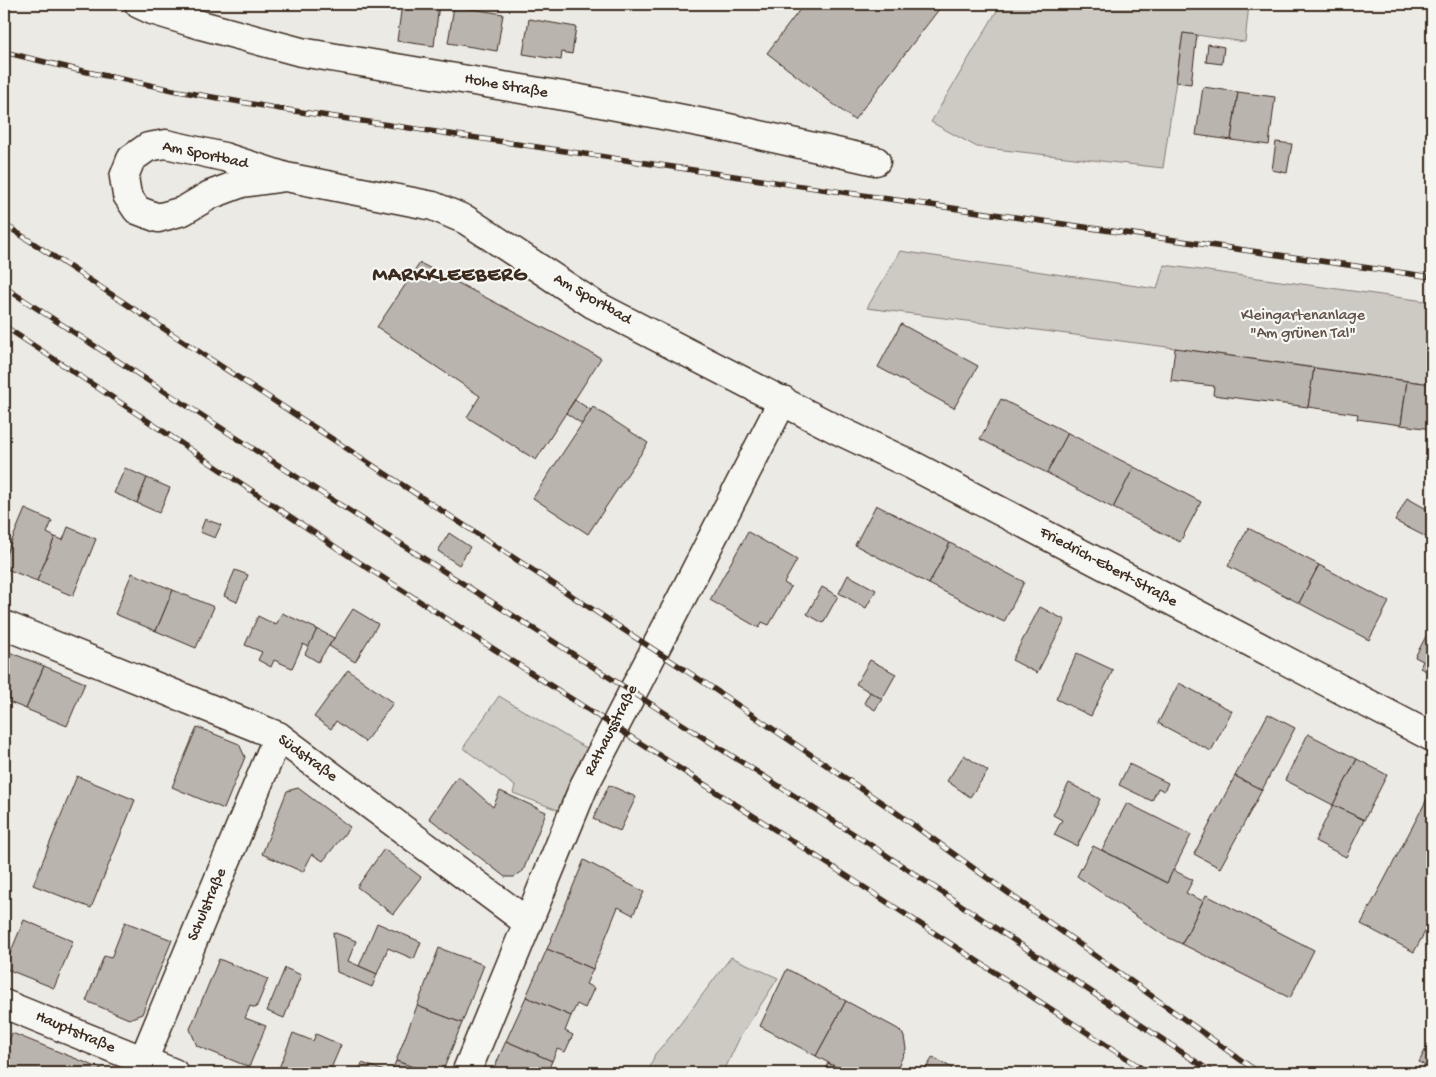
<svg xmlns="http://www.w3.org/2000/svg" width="1436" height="1077" font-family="'Gochi Hand',sans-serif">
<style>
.green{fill:#cdcac4;stroke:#847a71}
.building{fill:#bab4ae;stroke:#3b2a1e}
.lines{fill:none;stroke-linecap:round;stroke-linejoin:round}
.minor-casing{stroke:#3b2a1e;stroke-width:31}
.major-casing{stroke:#3b2a1e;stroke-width:31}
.minor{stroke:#f6f6f2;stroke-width:28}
.major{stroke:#f6f6f2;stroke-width:28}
.rail-casing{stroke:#3b2a1e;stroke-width:5.5}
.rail{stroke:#f6f6f2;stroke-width:4;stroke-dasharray:11;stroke-linecap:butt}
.labels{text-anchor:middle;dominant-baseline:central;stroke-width:4.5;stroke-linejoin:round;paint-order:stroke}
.street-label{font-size:16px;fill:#3b2a1e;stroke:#f6f6f2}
.park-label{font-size:16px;fill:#605248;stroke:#f6f6f2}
.district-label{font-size:21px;font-weight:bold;letter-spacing:1px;fill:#3b2a1e;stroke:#f6f6f2}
</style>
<rect width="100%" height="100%" fill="#ebeae5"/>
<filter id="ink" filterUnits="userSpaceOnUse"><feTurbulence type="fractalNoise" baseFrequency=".02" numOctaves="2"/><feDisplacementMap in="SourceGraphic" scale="10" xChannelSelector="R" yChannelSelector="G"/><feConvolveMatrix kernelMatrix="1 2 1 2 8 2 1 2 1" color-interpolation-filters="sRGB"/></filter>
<g filter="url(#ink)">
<g class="green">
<polygon points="1001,4 1249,4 1245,42 1183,33 1163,168 977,147 931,122"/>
<polygon points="900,251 1157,289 1164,265 1432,302 1432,384 1175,348 867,308"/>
<polygon points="499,696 577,743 599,754 571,815 513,793 515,786 463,748"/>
<polygon points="731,957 778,978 740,1037 723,1073 648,1073 655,1054 671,1036"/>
</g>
<g class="building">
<polygon points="402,4 439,4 434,46 397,41"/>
<polygon points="804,4 943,4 854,120 767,53"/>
<polygon points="454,6 503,14 497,51 448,43"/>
<polygon points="529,19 576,27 572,54 562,52 561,60 523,54"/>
<polygon points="1183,33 1197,35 1191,84 1176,82"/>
<polygon points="1208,44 1224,47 1222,64 1206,62"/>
<polygon points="1203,87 1238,92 1231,140 1196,135"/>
<polygon points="1238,92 1275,97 1269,145 1231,140"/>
<polygon points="1276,142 1292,144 1287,173 1272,170"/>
<polygon points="420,263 601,358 536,460 467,417 480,396 377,327"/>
<polygon points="901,324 978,366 954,408 878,367"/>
<polygon points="1175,348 1314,368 1308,407 1213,395 1214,386 1171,381"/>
<polygon points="1314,368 1407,381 1401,425 1357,419 1358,414 1308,407"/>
<polygon points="1407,381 1432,384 1432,429 1401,425"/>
<polygon points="1001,399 1068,433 1047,473 980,439"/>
<polygon points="575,400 591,410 582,424 566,413"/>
<polygon points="593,407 648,443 588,534 533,498"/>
<polygon points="1068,433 1134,467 1113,508 1047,473"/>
<polygon points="1134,467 1201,502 1180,542 1113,508"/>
<polygon points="125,468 147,478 137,503 114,493"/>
<polygon points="147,478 170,488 159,513 137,503"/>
<polygon points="1407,498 1432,512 1432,540 1395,521"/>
<polygon points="876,505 950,543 929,584 855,545"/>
<polygon points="25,509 52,521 47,533 55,537 37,581 4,568 4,559"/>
<polygon points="205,519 221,525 215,538 200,532"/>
<polygon points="68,527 96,539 73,596 37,581 55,537 63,540"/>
<polygon points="1248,528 1319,565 1299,603 1228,566"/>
<polygon points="748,532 797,560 784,583 791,587 769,625 762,622 759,628 710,600"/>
<polygon points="449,533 470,547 459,565 438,551"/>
<polygon points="950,543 1024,582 1004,622 929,584"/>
<polygon points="1319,565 1389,602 1369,640 1299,603"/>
<polygon points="235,570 248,575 237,602 224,596"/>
<polygon points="132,573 173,590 156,631 115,614"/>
<polygon points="848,575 876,590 866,608 839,593"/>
<polygon points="822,587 838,596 823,623 807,614"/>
<polygon points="173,590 214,607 196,648 156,631"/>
<polygon points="1040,607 1065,620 1037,673 1012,660"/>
<polygon points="353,609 378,624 355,662 329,646"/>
<polygon points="282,613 317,629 309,647 303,644 292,668 274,660 271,667 258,660 262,652 245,645 258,616 276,625"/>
<polygon points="1432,625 1432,674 1420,668 1423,661 1415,657"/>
<polygon points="317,629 334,638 318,662 305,654"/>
<polygon points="4,650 44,666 26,709 4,700"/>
<polygon points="1077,653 1113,670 1091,716 1056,699"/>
<polygon points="870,660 896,674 882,699 856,684"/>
<polygon points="44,666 85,683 67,726 26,709"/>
<polygon points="348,670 393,703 365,742 336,721 331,729 314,717"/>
<polygon points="1179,683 1232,711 1211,751 1158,723"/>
<polygon points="870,692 882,699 875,710 864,703"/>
<polygon points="1268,714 1295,728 1262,790 1235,776"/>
<polygon points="197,727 239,744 245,757 224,809 172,787"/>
<polygon points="1308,734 1357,759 1333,805 1285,780"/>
<polygon points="964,755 988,771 970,797 947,781"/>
<polygon points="1357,759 1387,775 1364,820 1333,805"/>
<polygon points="1129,764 1168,783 1164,791 1158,788 1152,801 1119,785"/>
<polygon points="77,776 135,800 91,908 33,885"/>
<polygon points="458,776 493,807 500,791 546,812 523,871 514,877 505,877 429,818"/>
<polygon points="1235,776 1262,790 1220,868 1194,854"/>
<polygon points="1069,783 1100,799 1077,846 1054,835 1062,820 1053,815"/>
<polygon points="609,785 636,797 620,831 593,819"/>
<polygon points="298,788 350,827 323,861 312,854 303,872 262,854 287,791"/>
<polygon points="1427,799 1432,801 1432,919 1414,952 1361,924"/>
<polygon points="1127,803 1191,835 1167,883 1102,850"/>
<polygon points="1333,805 1364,820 1346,857 1315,841"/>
<polygon points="1093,846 1167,883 1173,870 1193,880 1186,893 1203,901 1182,944 1165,936 1077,876"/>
<polygon points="384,849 421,877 393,914 357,887"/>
<polygon points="584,860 644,892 633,915 618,907 593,969 547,949"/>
<polygon points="1206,895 1314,950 1290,998 1182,944"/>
<polygon points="24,920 73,941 54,988 4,968"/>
<polygon points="125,922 172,940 142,1014 129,1019 86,1001 104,956 111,958"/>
<polygon points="377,923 421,942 414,959 388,948 377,974 359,966"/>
<polygon points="333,932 356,941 348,961 377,974 372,987 337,972"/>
<polygon points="439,948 484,965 462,1023 417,1006"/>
<polygon points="547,949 593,969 586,984 594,988 585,1008 577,1004 571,1016 526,997"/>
<polygon points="219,959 268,979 256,1008 250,1006 245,1018 266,1026 249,1067 197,1046 190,1029"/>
<polygon points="285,968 301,975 284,1018 267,1011"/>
<polygon points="787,969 846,1001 816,1056 760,1026"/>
<polygon points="526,997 571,1016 565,1031 573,1035 565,1052 557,1049 552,1061 506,1041"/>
<polygon points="846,1001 898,1029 902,1033 904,1037 906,1049 895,1073 847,1073 816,1056"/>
<polygon points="417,1006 462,1023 442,1073 430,1073 396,1061"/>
<polygon points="12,1033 109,1072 109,1073 4,1073 4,1052"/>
<polygon points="293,1033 313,1041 316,1034 341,1045 329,1073 277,1073"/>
<polygon points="1432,1037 1432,1070 1419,1062"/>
<polygon points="506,1041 552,1061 547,1073 492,1073"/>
<polygon points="933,1057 952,1068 949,1073 923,1073"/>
<polygon points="396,1061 430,1073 391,1073"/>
<polygon points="362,1063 390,1073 358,1073"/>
<polygon points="828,1063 847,1073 823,1073"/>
</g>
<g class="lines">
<defs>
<g id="minor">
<polyline points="139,4 152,10 201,25 301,52 575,98 724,127 876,161"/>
<polyline points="286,177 242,183 210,195 183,211 158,218 137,210 127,195 124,177 131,159 148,147 166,144 224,157 286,177 433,206 466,220 593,304 840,431 912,465 1432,737"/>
<polyline points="4,625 278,736 527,922"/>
<polyline points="138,1073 278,736"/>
<polyline points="466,1073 584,786 681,599 783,400"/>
</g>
<polyline id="major" points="4,1004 174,1073"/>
</defs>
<use href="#minor" class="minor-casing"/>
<use href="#major" class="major-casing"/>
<use href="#minor" class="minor"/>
<use href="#major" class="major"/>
<defs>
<g id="rail">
<polyline points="4,52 78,70 178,91 281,109 889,199 1432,277"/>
<polyline points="4,224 711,687 894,811 1259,1073"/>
<polyline points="4,287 306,483 874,847 1213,1073"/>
<polyline points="4,326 133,411 340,550 853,880 1149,1073"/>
</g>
</defs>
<use href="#rail" class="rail-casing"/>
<use href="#rail" class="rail"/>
</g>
</g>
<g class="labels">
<g class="street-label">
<text transform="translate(506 87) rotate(10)">Hohe Straße</text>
<text transform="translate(205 156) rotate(12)">Am Sportbad</text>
<text transform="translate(592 300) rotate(30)">Am Sportbad</text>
<text transform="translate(1108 568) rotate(28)">Friedrich-Ebert-Straße</text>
<text transform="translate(612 731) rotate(-63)">Rathausstraße</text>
<text transform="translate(307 759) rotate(36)">Südstraße</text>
<text transform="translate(208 905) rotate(-67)">Schulstraße</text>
<text transform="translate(75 1033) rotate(23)">Hauptstraße</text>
</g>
<g class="park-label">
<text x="1303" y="316">Kleingartenanlage<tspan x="1303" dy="18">"Am grünen Tal"</tspan></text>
</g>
<g class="district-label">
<text x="450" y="276">MARKKLEEBERG</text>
</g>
</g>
<rect width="1436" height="1077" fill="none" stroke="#f6f6f2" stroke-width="20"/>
<rect x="10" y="10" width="1416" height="1057" fill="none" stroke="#3b2a1e" stroke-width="2" filter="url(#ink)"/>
</svg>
